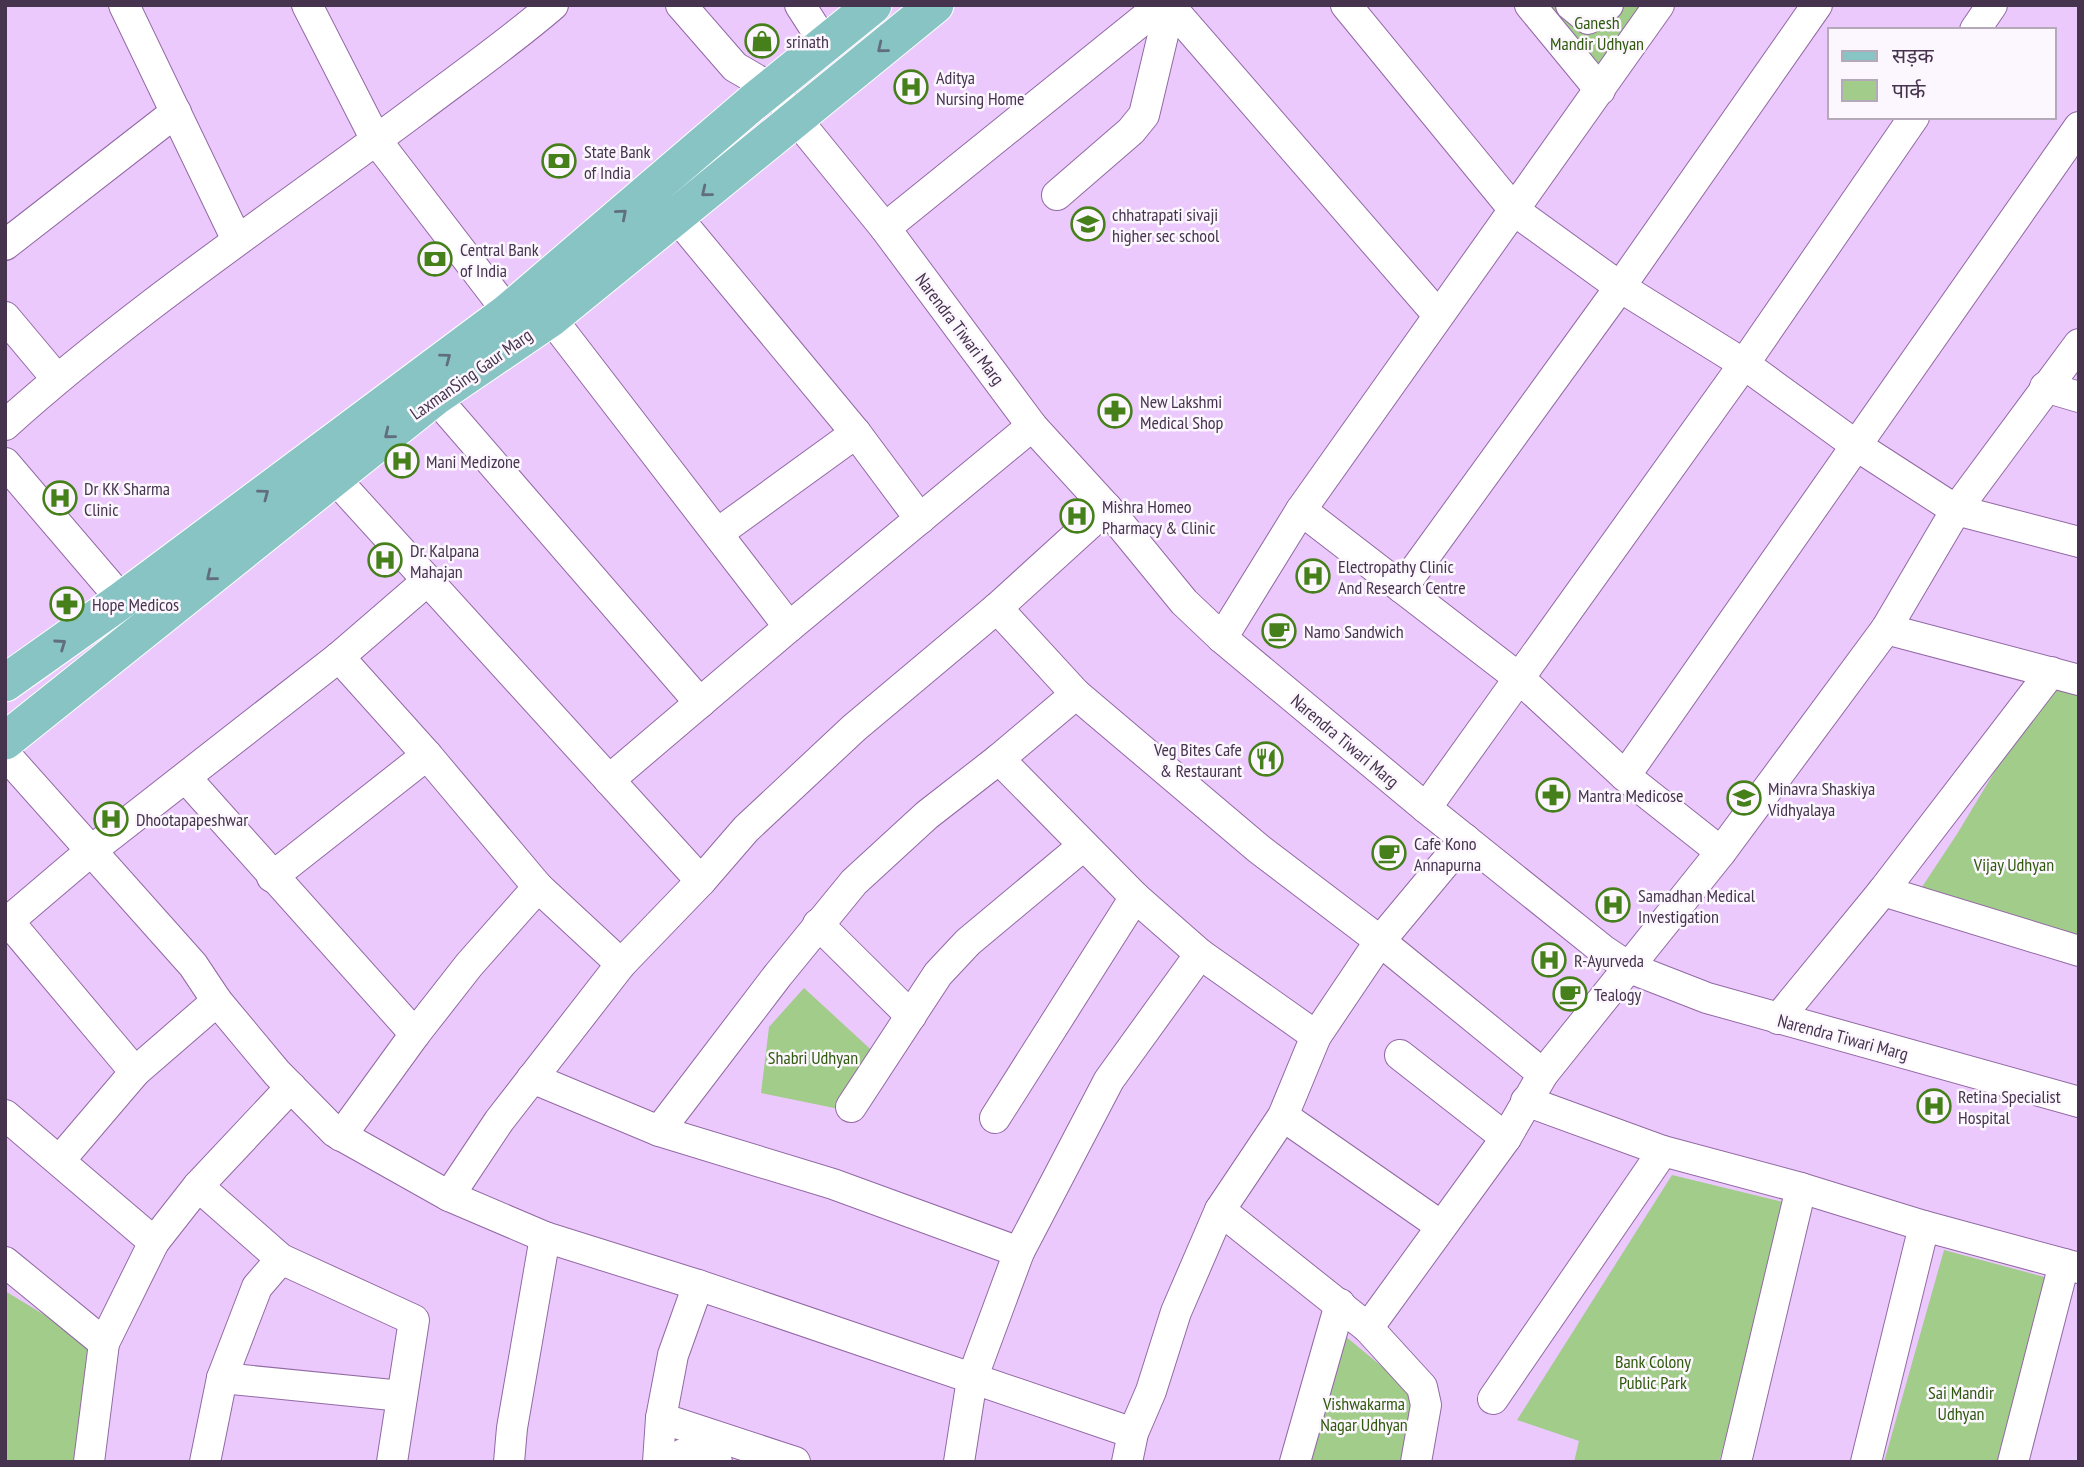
<svg xmlns="http://www.w3.org/2000/svg" width="2084" height="1467" font-family="'PT Sans Narrow','Noto Sans Devanagari',sans-serif">
<style>
.green{fill:#a1cc8a}
.lines{fill:none;stroke-linecap:round;stroke-linejoin:round}
.minor-casing{stroke:#9269a4;stroke-width:32}
.major-casing{stroke:#fff;stroke-width:39}
.minor{stroke:#fff;stroke-width:30}
.major{stroke:#89c4c4;stroke-width:37}
.oneway{stroke:#616e7d}
.labels{text-anchor:middle;dominant-baseline:central;stroke-width:5;stroke-linejoin:round;paint-order:stroke}
.park-label{font-size:18px;fill:#2f5a0e;stroke:#fcf7fe}
.poi-label{font-size:18px;fill:#46344e;stroke:#fcf7fe;text-anchor:start}
.street-label{font-size:18px;fill:#46344e;stroke:#fcf7fe}
</style>
<rect width="100%" height="100%" fill="#ecc9fd"/>
<g class="green">
<polygon points="1537,5 1653,5 1598,73"/>
<polygon points="2048,683 2079,691 2079,951 1918,900 1925,888 1922,887 1957,834"/>
<polygon points="804,988 879,1057 849,1111 761,1093 769,1027"/>
<polygon points="1672,1175 1791,1204 1719,1462 1574,1462 1579,1441 1517,1420"/>
<polygon points="1944,1250 2052,1279 2006,1462 1884,1462"/>
<polygon points="5,1291 94,1345 76,1462 5,1462"/>
<polygon points="1339,1331 1420,1398 1407,1462 1302,1462"/>
</g>
<g class="lines">
<defs>
<g id="minor">
<polyline points="124,5 237,240"/>
<polyline points="307,5 376,140 508,312"/>
<polyline points="681,5 735,67 771,88 885,228 1032,426 1107,508 1184,602 1222,638 1426,808 1603,950 1630,968 1707,998 2079,1102"/>
<polyline points="800,5 825,44"/>
<polyline points="1169,5 1438,315"/>
<polyline points="1346,5 1515,211 1620,287 1744,364 1857,446 1956,510 2079,542"/>
<polyline points="1530,5 1600,90"/>
<polyline points="1571,5 1588,19 1608,5"/>
<polyline points="1975,30 1992,5"/>
<polyline points="1057,195 1131,131 1144,115 1164,31 1165,5"/>
<polyline points="676,216 856,433 920,519"/>
<polyline points="885,228 1161,5"/>
<polyline points="5,245 176,112"/>
<polyline points="5,317 57,379"/>
<polyline points="551,318 789,627"/>
<polyline points="2045,387 2079,397"/>
<polyline points="435,397 700,703"/>
<path d="M5,425C134,309 279,213 418,109C463,75 510,42 553,5"/>
<polyline points="320,462 701,881"/>
<polyline points="5,463 122,600"/>
<polyline points="1301,510 1519,678 1625,776 1721,852"/>
<polyline points="718,533 856,433"/>
<polyline points="1402,588 1620,287 1817,5"/>
<polyline points="997,608 1076,694 1259,849 1380,941 1543,1074"/>
<polyline points="1886,629 2079,680"/>
<polyline points="1222,638 1301,510 1659,5"/>
<polyline points="339,657 427,755 538,887 621,964"/>
<polyline points="5,754 193,965 217,1001 277,1073 335,1132 449,1196 545,1237 698,1285 1133,1433"/>
<polyline points="999,759 1135,897 1200,954 1316,1036"/>
<polyline points="1625,776 2079,127"/>
<polyline points="186,778 415,1034"/>
<polyline points="609,780 789,627 1032,426"/>
<polyline points="1426,808 1744,364 1914,117"/>
<polyline points="272,877 427,755"/>
<polyline points="1883,891 2079,951"/>
<polyline points="9,922 135,1072"/>
<polyline points="5,924 92,850 339,657 427,581"/>
<polyline points="818,924 911,1016"/>
<polyline points="1778,1019 1883,891 2051,672"/>
<polyline points="1400,1055 1506,1138"/>
<polyline points="532,1078 659,1131 833,1184 1019,1252"/>
<polyline points="1526,1101 1663,1151 1801,1188 1924,1226 2079,1268"/>
<polyline points="851,1107 938,974 968,942 1083,846"/>
<polyline points="5,1115 154,1242"/>
<polyline points="1283,1116 1441,1226"/>
<polyline points="995,1118 1135,897"/>
<polyline points="659,1131 778,975 854,882 927,815 999,759 1076,694"/>
<polyline points="341,1136 415,1034 469,965 538,887"/>
<polyline points="60,1160 135,1072 217,1001"/>
<polyline points="198,1186 281,1259 414,1320 392,1462"/>
<polyline points="449,1196 499,1121 621,964 701,881 746,829 854,728 997,608 1107,508"/>
<polyline points="1220,1210 1368,1328 1422,1387 1426,1405 1416,1462"/>
<polyline points="5,1262 104,1343"/>
<polyline points="1368,1328 1506,1138 1543,1074 1721,852 1886,629 1956,510 2079,344"/>
<polyline points="222,1378 402,1396"/>
<polyline points="1493,1399 1663,1151"/>
<polyline points="661,1418 795,1462"/>
<polyline points="89,1462 104,1343 154,1242 198,1186 291,1087"/>
<polyline points="205,1462 222,1378 257,1287 281,1259"/>
<polyline points="509,1462 512,1428 545,1237"/>
<polyline points="658,1462 661,1418 673,1355 698,1285"/>
<polyline points="682,1462 683,1454 691,1454 717,1462"/>
<polyline points="959,1462 972,1379 1019,1252 1109,1080 1200,954"/>
<polyline points="1127,1462 1133,1433 1151,1391 1176,1312 1220,1210 1283,1116 1316,1036 1380,941 1465,839"/>
<polyline points="1295,1462 1340,1304"/>
<polyline points="1736,1462 1801,1188"/>
<polyline points="1866,1462 1924,1226"/>
<polyline points="2013,1462 2064,1264"/>
</g>
<g id="major">
<polyline points="5,683 122,600 508,312 752,103 873,5"/>
<polyline points="5,741 435,397 551,318 935,5"/>
</g>
</defs>
<use href="#minor" class="minor-casing"/>
<use href="#major" class="major-casing"/>
<use href="#minor" class="minor"/>
<use href="#major" class="major"/>
</g>
<defs><path id="oneway-chevron" d="M-2-3.5L2.5 0L-2 3.5" fill="none" stroke-width="1.6" stroke-linecap="round" stroke-linejoin="round" transform="scale(1.75)"/></defs>
<g class="oneway">
<use href="#oneway-chevron" transform="translate(882 48) rotate(141)"/>
<use href="#oneway-chevron" transform="translate(706 192) rotate(141)"/>
<use href="#oneway-chevron" transform="translate(622 214) rotate(-41)"/>
<use href="#oneway-chevron" transform="translate(446 358) rotate(-37)"/>
<use href="#oneway-chevron" transform="translate(389 434) rotate(141)"/>
<use href="#oneway-chevron" transform="translate(264 494) rotate(-37)"/>
<use href="#oneway-chevron" transform="translate(211 576) rotate(141)"/>
<use href="#oneway-chevron" transform="translate(61 644) rotate(-35)"/>
</g>
<defs>
<symbol id="shop-ring" viewBox="-11 -11 22 22"><circle r="9.5" fill="#fcf7fe" stroke="#46801a" stroke-width="1.5"/><path d="M-5-2.5h2.3a2.7 3.5 0 0 1 5.4 0H5L5.5 6h-11ZM-1.5-2.5h3a1.5 2.3 0 0 0-3 0Z" fill="#46801a"/></symbol>
<symbol id="hospital-ring" viewBox="-11 -11 22 22"><circle r="9.5" fill="#fcf7fe" stroke="#46801a" stroke-width="1.5"/><path d="M-5-5h3v3.5h4V-5h3V5h-3V1.5h-4V5h-3Z" fill="#46801a"/></symbol>
<symbol id="bank-ring" viewBox="-11 -11 22 22"><circle r="9.5" fill="#fcf7fe" stroke="#46801a" stroke-width="1.5"/><path d="M-6-4H6V4H-6ZM0-2.3a2.3 2.3 0 1 0 0 4.6a2.3 2.3 0 1 0 0-4.6Z" fill="#46801a"/></symbol>
<symbol id="school-ring" viewBox="-11 -11 22 22"><circle r="9.5" fill="#fcf7fe" stroke="#46801a" stroke-width="1.5"/><path d="M0-5L7-2L0 1L-7-2ZM-4 1L0 2.5L4 1V4Q0 6-4 4Z" fill="#46801a"/></symbol>
<symbol id="pharmacy-ring" viewBox="-11 -11 22 22"><circle r="9.5" fill="#fcf7fe" stroke="#46801a" stroke-width="1.5"/><path d="M-2-6h4v4h4v4h-4v4h-4v-4h-4v-4h4Z" fill="#46801a"/></symbol>
<symbol id="cafe-ring" viewBox="-11 -11 22 22"><circle r="9.5" fill="#fcf7fe" stroke="#46801a" stroke-width="1.5"/><path d="M-5.5-4.5H6V0H3Q3 3.5 0 3.5H-2.5Q-5.5 3.5-5.5 0ZM3-3.2v2h1.7v-2ZM-6 4.5H4V6H-6Z" fill="#46801a"/></symbol>
<symbol id="restaurant-ring" viewBox="-11 -11 22 22"><circle r="9.5" fill="#fcf7fe" stroke="#46801a" stroke-width="1.5"/><path d="M-5-6h1v4h1v-4h1v4h1v-4h1v5L-1.5 .5V6h-2V.5L-5-1ZM5-6V6H3V1.5H1.5Q1.5-4 5-6Z" fill="#46801a"/></symbol>
</defs>
<g fill-rule="evenodd">
<use href="#shop-ring" x="743" y="22" width="38" height="38"/>
<use href="#hospital-ring" x="892" y="68" width="38" height="38"/>
<use href="#bank-ring" x="540" y="142" width="38" height="38"/>
<use href="#school-ring" x="1069" y="205" width="38" height="38"/>
<use href="#bank-ring" x="416" y="240" width="38" height="38"/>
<use href="#pharmacy-ring" x="1096" y="392" width="38" height="38"/>
<use href="#hospital-ring" x="383" y="442" width="38" height="38"/>
<use href="#hospital-ring" x="41" y="479" width="38" height="38"/>
<use href="#hospital-ring" x="1058" y="497" width="38" height="38"/>
<use href="#hospital-ring" x="366" y="541" width="38" height="38"/>
<use href="#hospital-ring" x="1294" y="557" width="38" height="38"/>
<use href="#pharmacy-ring" x="48" y="585" width="38" height="38"/>
<use href="#cafe-ring" x="1260" y="612" width="38" height="38"/>
<use href="#restaurant-ring" x="1247" y="740" width="38" height="38"/>
<use href="#pharmacy-ring" x="1534" y="776" width="38" height="38"/>
<use href="#school-ring" x="1725" y="779" width="38" height="38"/>
<use href="#hospital-ring" x="92" y="800" width="38" height="38"/>
<use href="#cafe-ring" x="1370" y="834" width="38" height="38"/>
<use href="#hospital-ring" x="1594" y="886" width="38" height="38"/>
<use href="#hospital-ring" x="1530" y="941" width="38" height="38"/>
<use href="#cafe-ring" x="1551" y="975" width="38" height="38"/>
<use href="#hospital-ring" x="1915" y="1087" width="38" height="38"/>
</g>
<g class="labels">
<g class="park-label">
<text x="1597" y="22">Ganesh<tspan x="1597" dy="21">Mandir Udhyan</tspan></text>
<text x="2014" y="864">Vijay Udhyan</text>
<text x="813" y="1057">Shabri Udhyan</text>
<text x="1653" y="1361">Bank Colony<tspan x="1653" dy="21">Public Park</tspan></text>
<text x="1961" y="1392">Sai Mandir<tspan x="1961" dy="21">Udhyan</tspan></text>
<text x="1364" y="1403">Vishwakarma<tspan x="1364" dy="21">Nagar Udhyan</tspan></text>
</g>
<g class="poi-label">
<text x="786" y="41">srinath</text>
<text x="936" y="77">Aditya<tspan x="936" dy="21">Nursing Home</tspan></text>
<text x="584" y="151">State Bank<tspan x="584" dy="21">of India</tspan></text>
<text x="1112" y="214">chhatrapati sivaji<tspan x="1112" dy="21">higher sec school</tspan></text>
<text x="460" y="249">Central Bank<tspan x="460" dy="21">of India</tspan></text>
<text x="1140" y="401">New Lakshmi<tspan x="1140" dy="21">Medical Shop</tspan></text>
<text x="426" y="461">Mani Medizone</text>
<text x="84" y="488">Dr KK Sharma<tspan x="84" dy="21">Clinic</tspan></text>
<text x="1102" y="506">Mishra Homeo<tspan x="1102" dy="21">Pharmacy &amp; Clinic</tspan></text>
<text x="410" y="550">Dr. Kalpana<tspan x="410" dy="21">Mahajan</tspan></text>
<text x="1338" y="566">Electropathy Clinic<tspan x="1338" dy="21">And Research Centre</tspan></text>
<text x="92" y="604">Hope Medicos</text>
<text x="1304" y="631">Namo Sandwich</text>
<text x="1242" y="749" text-anchor="end">Veg Bites Cafe<tspan x="1242" dy="21">&amp; Restaurant</tspan></text>
<text x="1768" y="788">Minavra Shaskiya<tspan x="1768" dy="21">Vidhyalaya</tspan></text>
<text x="1578" y="795">Mantra Medicose</text>
<text x="136" y="819">Dhootapapeshwar</text>
<text x="1414" y="843">Cafe Kono<tspan x="1414" dy="21">Annapurna</tspan></text>
<text x="1638" y="895">Samadhan Medical<tspan x="1638" dy="21">Investigation</tspan></text>
<text x="1574" y="960">R-Ayurveda</text>
<text x="1594" y="994">Tealogy</text>
<text x="1958" y="1096">Retina Specialist<tspan x="1958" dy="21">Hospital</tspan></text>
</g>
<g class="street-label">
<text transform="translate(960 329) rotate(53)">Narendra Tiwari Marg</text>
<text transform="translate(471 374) rotate(-35)">LaxmanSing Gaur Marg</text>
<text transform="translate(1345 741) rotate(40)">Narendra Tiwari Marg</text>
<text transform="translate(1843 1037) rotate(15)">Narendra Tiwari Marg</text>
</g>
</g>
<rect width="2084" height="1467" fill="none" stroke="#46344e" stroke-width="14"/>
<rect x="1828" y="28" width="228" height="91" fill="#fcf7fe" stroke="#b3a9b8" stroke-width="2"/>
<rect x="1842" y="51" width="35" height="10" fill="#89c4c4" stroke="#b3a9b8" stroke-width="2"/>
<text x="1892" y="63" font-size="21" fill="#46344e">सड़क</text>
<rect x="1842" y="80" width="35" height="21" fill="#a1cc8a" stroke="#b3a9b8" stroke-width="2"/>
<text x="1892" y="98" font-size="21" fill="#46344e">पार्क</text>
</svg>
